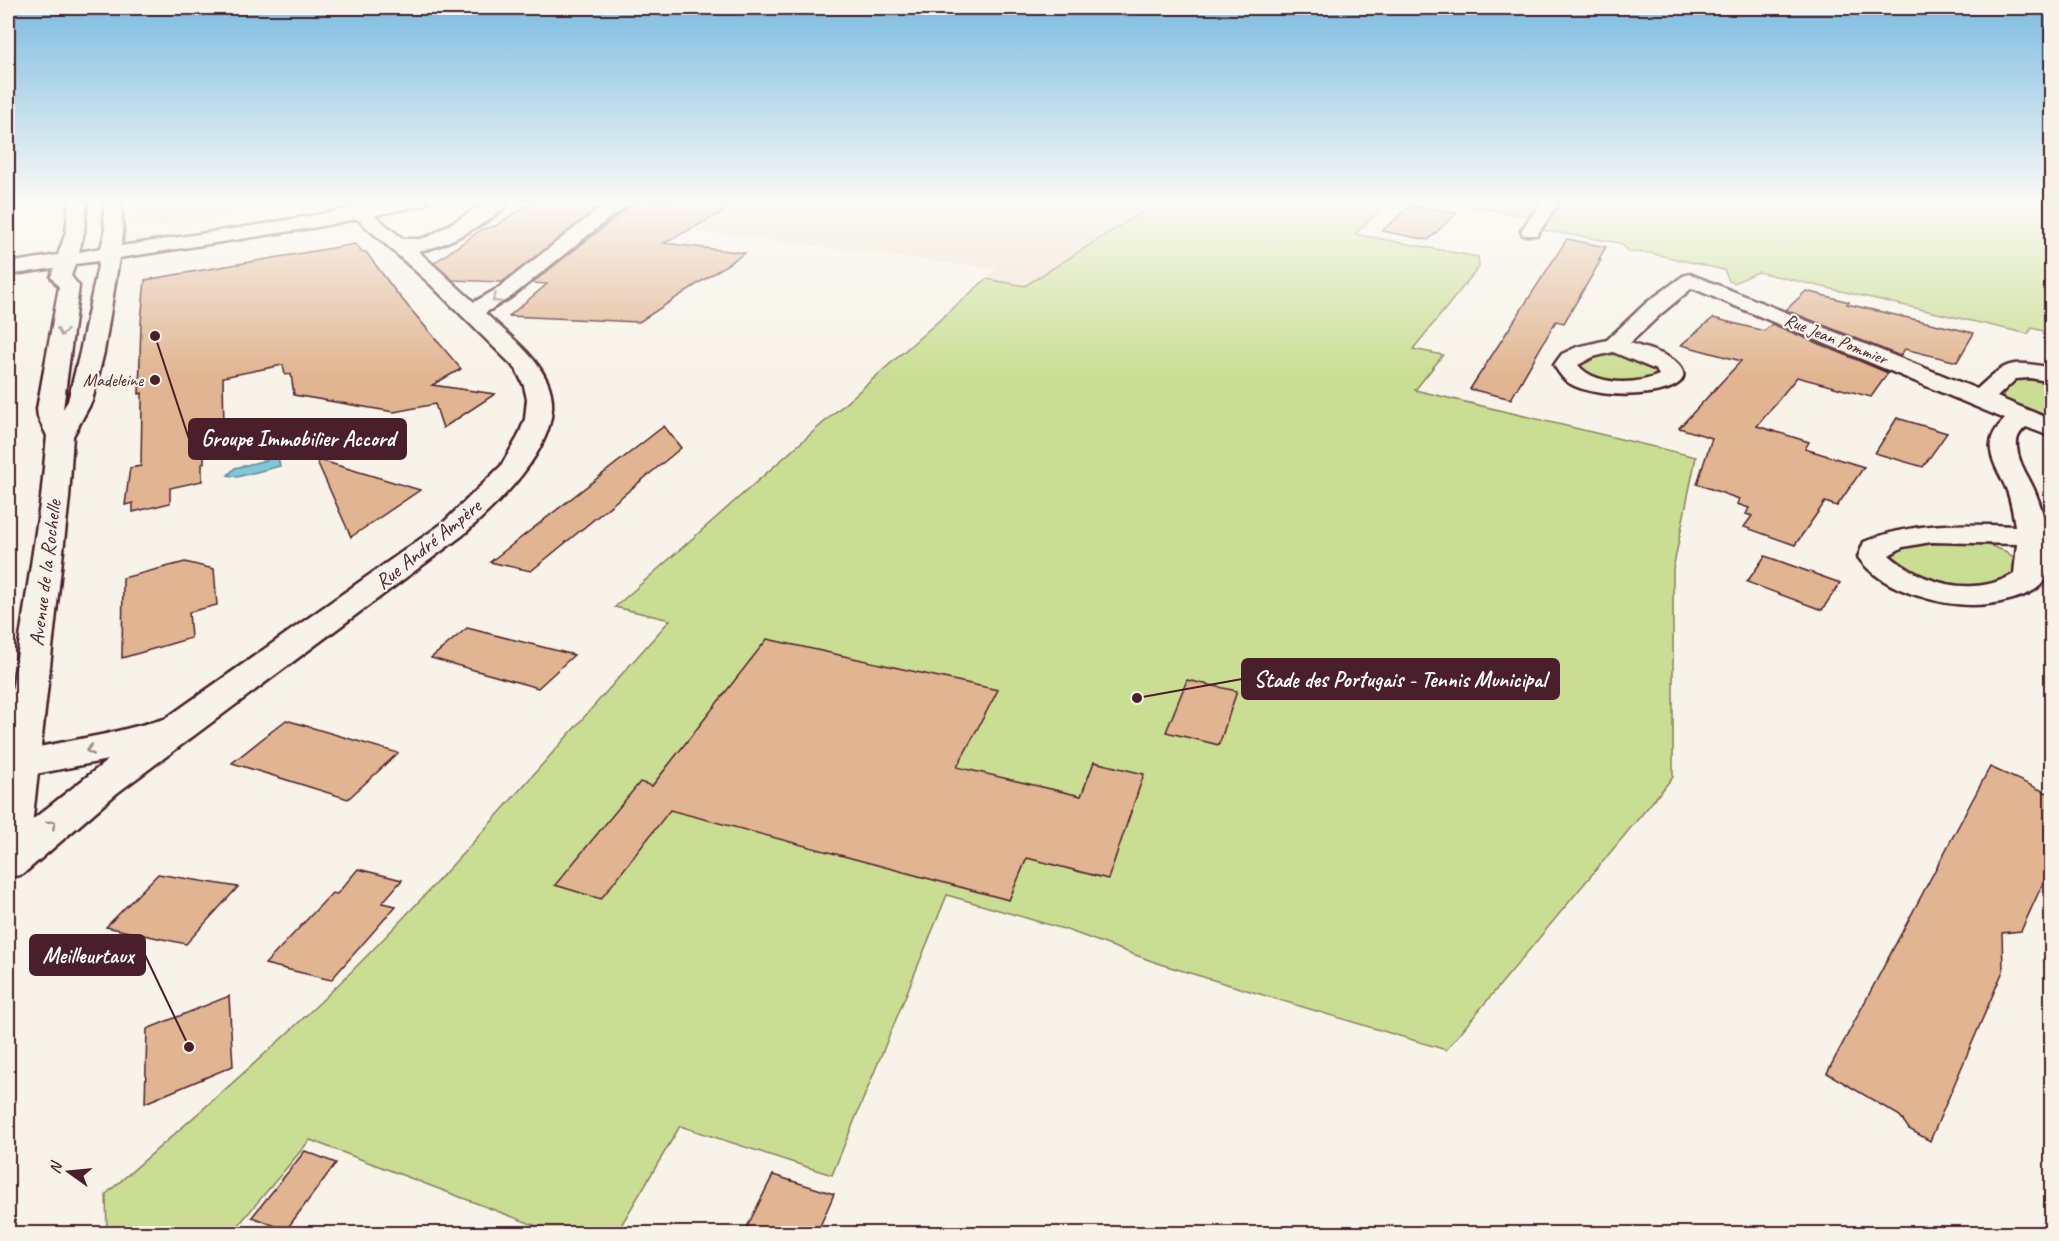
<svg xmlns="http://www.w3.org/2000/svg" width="2059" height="1241" font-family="Caveat,sans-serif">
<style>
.built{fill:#f0e0ce}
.green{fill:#cade93;stroke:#8a7e5f;stroke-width:1.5}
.water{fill:#7bc9d9;stroke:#678593;stroke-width:1.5}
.building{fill:#e1b591;stroke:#4a1f2b;stroke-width:1.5}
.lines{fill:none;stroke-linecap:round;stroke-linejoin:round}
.minor-casing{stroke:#4a1f2b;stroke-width:5}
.secondary-casing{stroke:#4a1f2b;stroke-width:5}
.minor{fill:#f7f3e8;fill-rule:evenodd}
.secondary{fill:#f7f3e8;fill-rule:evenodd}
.oneway{stroke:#a0898a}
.poi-dot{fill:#4a1f2b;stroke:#f7f3e8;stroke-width:2}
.labels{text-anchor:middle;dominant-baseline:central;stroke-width:4.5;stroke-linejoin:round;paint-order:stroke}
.far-street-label{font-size:18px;fill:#4a1f2b;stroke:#f7f3e8}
.far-poi-label{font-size:18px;fill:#4a1f2b;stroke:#f7f3e8;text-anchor:end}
.street-label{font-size:21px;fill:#4a1f2b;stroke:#f7f3e8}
.leader{fill:none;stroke:#4a1f2b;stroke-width:2}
.callout-dot{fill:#4a1f2b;stroke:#f7f3e8;stroke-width:2}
.callout{fill:#4a1f2b;stroke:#4a1f2b;stroke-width:2}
.callout-label{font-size:22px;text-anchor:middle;font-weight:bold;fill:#fff}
</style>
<rect width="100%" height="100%" fill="#f7f3e8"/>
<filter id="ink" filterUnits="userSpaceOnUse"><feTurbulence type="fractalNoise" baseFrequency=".0167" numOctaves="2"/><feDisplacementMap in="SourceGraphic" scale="12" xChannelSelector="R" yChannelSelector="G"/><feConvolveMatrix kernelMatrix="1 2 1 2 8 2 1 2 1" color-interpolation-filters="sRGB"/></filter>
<g filter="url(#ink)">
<g class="built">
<polygon points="132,201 272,201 249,215 165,227 135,224 132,220"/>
<polygon points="749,201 1159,201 1025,286 986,279 996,269 696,231"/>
</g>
<g class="green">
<path d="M1159,201H1390L1355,234L1478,257L1479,267L1413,349L1443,355L1415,390L1696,457L1673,569V777L1446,1050L1160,964L1067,930L947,895L832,1175L680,1126L616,1234L555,1233L310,1140L236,1228L223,1233H107L106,1194C189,1121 274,1049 352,971C463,859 565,737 670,620L615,607L986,279L1025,286Z"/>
<polygon points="1441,201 1540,201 1527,216"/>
<polygon points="1562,201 2031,201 2051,206 2051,333 2032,328 2028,334 1758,272 1734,283 1729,281 1724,270 1650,253 1630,252 1620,243 1542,230"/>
<path d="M1603,354C1624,355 1647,357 1659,375C1650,387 1604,385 1591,377C1586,374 1582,369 1577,365L1584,358Z"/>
<polygon points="2013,376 2051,378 2051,422 2004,400 2003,395"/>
<polygon points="1978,541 2007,552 2015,559 2015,570 2007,580 1970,588 1932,583 1890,559 1890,551 1910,542"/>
</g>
<polygon class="water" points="278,457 280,466 237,477 228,475 235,468"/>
<g class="building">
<polygon points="534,201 609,201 502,282 453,280 434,263 481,230 495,226"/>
<polygon points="637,201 744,201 664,243 745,253 639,322 509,316 547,284 532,283"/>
<polygon points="1411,205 1457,213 1428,240 1382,231"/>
<polygon points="1567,239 1606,247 1598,260 1601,260 1564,323 1556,321 1511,399 1470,389"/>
<polygon points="355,244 363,252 366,252 396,292 461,369 432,385 495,394 443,428 435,404 394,412 294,395 291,374 285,375 283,365 223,377 224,429 221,430 222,448 204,452 204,463 202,464 202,481 170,488 170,503 133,512 133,503 125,505 130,468 141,466 142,404 142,393 139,394 141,322 145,280"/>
<polygon points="1806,291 1849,302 1847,304 1974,333 1957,362 1905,349 1900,356 1786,310"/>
<polygon points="1713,318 1764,331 1772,324 1888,373 1871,397 1797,377 1757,426 1809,442 1805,449 1864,467 1837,506 1825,502 1795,545 1744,527 1752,516 1746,514 1749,508 1737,504 1739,499 1697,484 1712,438 1679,428 1741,361 1681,345"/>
<polygon points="1897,418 1947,433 1923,467 1875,453"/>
<polygon points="664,426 681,448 531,571 490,562"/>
<polygon points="316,459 420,490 351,537"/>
<polygon points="1765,556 1840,583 1822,610 1747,582"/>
<polygon points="185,562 214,569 217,605 189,612 191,638 122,658 123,578"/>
<polygon points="467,628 574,655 538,688 431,658"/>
<polygon points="767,639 998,690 957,767 1081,796 1094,762 1144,774 1108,879 1027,858 1009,900 670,810 601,899 555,885 640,782 652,786"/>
<polygon points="1187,680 1237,691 1219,745 1166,732"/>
<polygon points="286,720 398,753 348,799 232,763"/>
<polygon points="1990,767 2052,795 2052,863 2021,931 2002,933 2003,971 1930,1141 1909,1129 1900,1116 1827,1073"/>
<polygon points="358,869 402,880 382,903 396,906 331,980 265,964 332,893 337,894"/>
<polygon points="158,874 238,887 186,944 106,927"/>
<polygon points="229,996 233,1066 145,1103 147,1029"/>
<polygon points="305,1151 336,1163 286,1230 252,1217"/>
<polygon points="773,1175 834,1194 817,1233 744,1233"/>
</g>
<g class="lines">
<defs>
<g id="minor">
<path d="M353,201H375L368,207L369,211L403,239H420L430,236L489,201H510C496,220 441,249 418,251L474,302L497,289L595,212L613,201H635L607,220L511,297L485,313C507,334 534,353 547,381C572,437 499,502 463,535L117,793L23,874L8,878V839L108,760L20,777L8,773V753L106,734L165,719L443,523L501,466L518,437L525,419L527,399L524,386L516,369L429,283L355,217L350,205Z"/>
<polygon points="1542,201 1560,201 1537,235 1523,235 1521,231"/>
<path d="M1690,274L1977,389C2007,361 2010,360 2052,368V382L2030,378L2016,379L1997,397L2052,420V437L2026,427C2019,433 2016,438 2017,447C2018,464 2030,478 2036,494C2045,515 2054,559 2044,580C2039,591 2021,597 2009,600C1979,608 1949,606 1919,596C1896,589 1872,577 1858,557L1864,542C1914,521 1963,524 2015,526C2013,513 2011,500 2006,488C1994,461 1979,444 2005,419L1692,288L1662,313L1630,343C1643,348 1662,352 1673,360C1720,396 1594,406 1565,380C1561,376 1557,370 1554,365L1562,354L1577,347L1607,340L1646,303L1683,276ZM1613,352L1656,370L1659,375C1636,385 1595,386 1578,365L1593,357ZM1931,542L2017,544L2014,574C1974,598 1922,584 1889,555L1903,547Z"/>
</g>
<path id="secondary" d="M69,201H87L84,232L79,252L101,248L105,232L103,201H121L123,232L121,246L265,224L393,201H428L425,205L419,206L317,227L119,258L104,352L92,401L73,436L69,498L29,852L23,863L8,868V718L41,498L47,436L38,417L37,409L59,287L51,277L54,268L8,275V263L58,255L66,232ZM99,261L80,352L68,401L63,409L79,286L71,276L75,264Z"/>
</defs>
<use href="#minor" class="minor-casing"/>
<use href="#secondary" class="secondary-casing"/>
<use href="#minor" class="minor"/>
<use href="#secondary" class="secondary"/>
</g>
<defs><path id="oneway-chevron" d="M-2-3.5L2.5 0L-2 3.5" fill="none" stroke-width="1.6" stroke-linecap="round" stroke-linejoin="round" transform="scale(1.5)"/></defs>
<g class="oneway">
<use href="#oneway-chevron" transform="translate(496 299) rotate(147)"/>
<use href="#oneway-chevron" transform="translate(62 332) rotate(98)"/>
<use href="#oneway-chevron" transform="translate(90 750) rotate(169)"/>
<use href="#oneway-chevron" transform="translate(52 824) rotate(-40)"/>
</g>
</g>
<linearGradient id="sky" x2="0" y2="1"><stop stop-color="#7cbce2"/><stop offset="0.54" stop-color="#fbfaf5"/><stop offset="1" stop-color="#fbfaf5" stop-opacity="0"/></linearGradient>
<rect width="2059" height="375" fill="url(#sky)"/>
<circle class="poi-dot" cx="155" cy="380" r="6"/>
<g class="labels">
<g class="far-street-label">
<text transform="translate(1836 339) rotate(22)">Rue Jean Pommier</text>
</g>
<g class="far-poi-label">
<text x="143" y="380">Madeleine</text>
</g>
<g class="street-label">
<text transform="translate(428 544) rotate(-39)">Rue André Ampère</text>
<text transform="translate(45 573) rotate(-83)">Avenue de la Rochelle</text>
</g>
</g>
<path class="leader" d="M155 336L189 439M1137 698L1242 679M189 1047L145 955"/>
<g class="callout-dot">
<circle cx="155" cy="336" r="6"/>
<circle cx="1137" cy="698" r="6"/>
<circle cx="189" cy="1047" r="6"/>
</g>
<g class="callout">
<rect x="189" y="419" width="217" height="40" rx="6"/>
<rect x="1242" y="659" width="317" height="40" rx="6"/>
<rect x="30" y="935" width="115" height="40" rx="6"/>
</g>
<g class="callout-label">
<text x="298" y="446">Groupe Immobilier Accord</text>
<text x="1400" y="687">Stade des Portugais - Tennis Municipal</text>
<text x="88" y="963">Meilleurtaux</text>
</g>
<rect width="2059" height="1241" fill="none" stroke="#f7f3e8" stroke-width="30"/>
<rect x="15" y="15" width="2029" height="1211" fill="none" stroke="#4a1f2b" stroke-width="2" filter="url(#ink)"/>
<g transform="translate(69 1172) rotate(285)" stroke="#f7f3e8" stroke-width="4.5" paint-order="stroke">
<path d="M0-4.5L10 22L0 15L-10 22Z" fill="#4a1f2b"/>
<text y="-9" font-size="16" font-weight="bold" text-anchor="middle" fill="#4a1f2b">N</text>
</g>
</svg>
